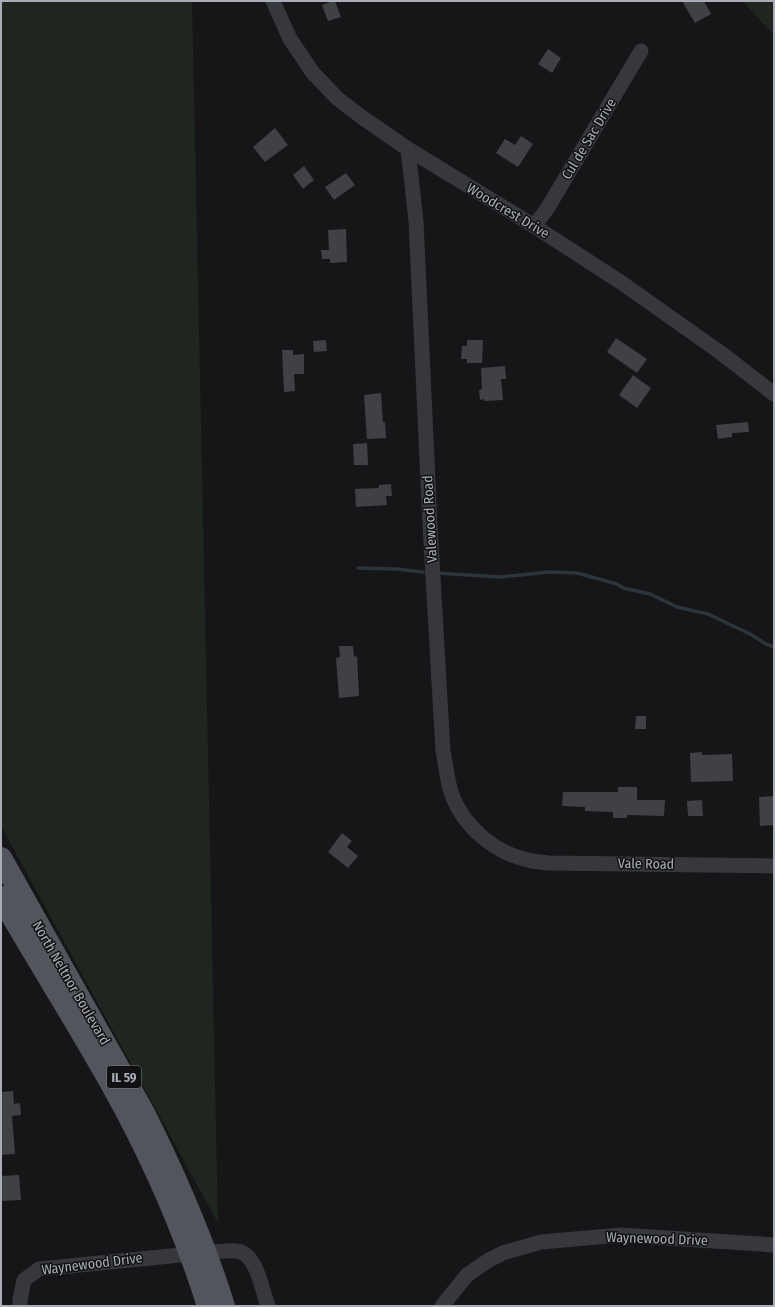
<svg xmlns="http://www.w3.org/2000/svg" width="775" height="1307" font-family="'Fira Sans Condensed',sans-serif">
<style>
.green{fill:#1e261f}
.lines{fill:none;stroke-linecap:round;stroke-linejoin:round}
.stream{stroke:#2c353c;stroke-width:3.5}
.building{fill:#404145}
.minor{stroke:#37383d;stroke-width:15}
.primary{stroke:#53555c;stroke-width:22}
.labels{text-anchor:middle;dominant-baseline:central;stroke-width:3;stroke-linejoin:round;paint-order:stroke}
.shield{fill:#111113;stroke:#7b7e86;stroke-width:1}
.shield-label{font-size:13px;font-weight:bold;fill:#a8adb8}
.street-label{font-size:14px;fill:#a8adb8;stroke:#111113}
</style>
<rect width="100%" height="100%" fill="#161618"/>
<g class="green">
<polygon points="1,1 192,1 218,1223 1,826"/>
<polygon points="742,1 774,1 774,35"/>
</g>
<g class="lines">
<g class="stream">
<polyline points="358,568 396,569 423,572"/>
<polyline points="437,573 500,577 549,572 577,573 617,584 623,588 650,594 677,607 708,614 752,635 766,644 774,647"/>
</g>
</g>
<g class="building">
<polygon points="333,1 335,1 341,17 328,21 322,5"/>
<polygon points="682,1 704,1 711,14 695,23"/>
<polygon points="548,49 561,58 552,73 538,64"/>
<polygon points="275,128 288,145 265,162 253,147"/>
<polygon points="521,136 533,144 518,167 496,153 505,139 515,145"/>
<polygon points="304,166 314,180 303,189 293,175"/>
<polygon points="346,173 355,185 334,200 325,187"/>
<polygon points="346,229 347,262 330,263 330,259 322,259 321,250 329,250 328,230"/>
<polygon points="616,338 647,359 637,373 607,352"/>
<polygon points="326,340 327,351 314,352 313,341"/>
<polygon points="467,340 483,340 482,363 467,363 467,359 461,359 462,346 467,346"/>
<polygon points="282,350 293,350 293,355 304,354 304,374 294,374 295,391 284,392"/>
<polygon points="505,366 506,379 501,379 503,400 484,401 484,399 480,400 479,390 482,389 481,368"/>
<polygon points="633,375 651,388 637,408 619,395"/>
<polygon points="381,393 383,422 385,422 386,438 367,439 364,395"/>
<polygon points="748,422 749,432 732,433 732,437 718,439 716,425"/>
<polygon points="367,443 368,465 354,465 353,444"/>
<polygon points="391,484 392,496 386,496 387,505 356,507 355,489 379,488 379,485"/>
<polygon points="339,646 353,646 354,657 357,656 359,696 339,698 336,658 340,657"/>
<polygon points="636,716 646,716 646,729 635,729"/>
<polygon points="702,752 702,755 732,754 733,781 691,782 690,753"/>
<polygon points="618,787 637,787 637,800 665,800 664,816 627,815 627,818 613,818 613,812 585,811 585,807 562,806 563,792 618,792"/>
<polygon points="774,796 774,825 760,826 759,797"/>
<polygon points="702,800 703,816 688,816 687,801"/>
<polygon points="342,833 352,841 347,847 358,856 348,868 328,852"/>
<polygon points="13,1091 14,1104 20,1103 21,1115 12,1116 15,1154 1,1155 1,1092"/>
<polygon points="19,1175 21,1200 1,1201 1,1176"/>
</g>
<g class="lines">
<g class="minor">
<polyline points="273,1 290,39 313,73 338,99 363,118 408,149 534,226 622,283 721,353 774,394"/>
<path d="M408,149L416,221L430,525L443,751C446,765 447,781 452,795C464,827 495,853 528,860C535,862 542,862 549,863L774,866"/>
<polyline points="534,226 547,209 641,51"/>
<path d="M206,1252C216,1252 227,1250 237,1251C257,1253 262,1291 268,1306"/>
<polyline points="20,1306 20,1300 24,1280 39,1269 191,1254"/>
<polyline points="442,1306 467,1275 489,1260 503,1253 541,1242 621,1235 774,1245"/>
</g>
<g class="primary">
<path d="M1,858L144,1113C175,1175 203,1239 224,1306"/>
<path d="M1,897C38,961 77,1023 113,1087C152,1157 184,1230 208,1306"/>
</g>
</g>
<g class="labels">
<rect class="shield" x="107" y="1066" width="34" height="22" rx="3"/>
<g class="shield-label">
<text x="124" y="1077">IL 59</text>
</g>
<g class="street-label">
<text transform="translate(589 139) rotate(-59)">Cul de Sac Drive</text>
<text transform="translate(508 211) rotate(31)">Woodcrest Drive</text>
<text transform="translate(430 519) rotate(-93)">Valewood Road</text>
<text transform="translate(646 864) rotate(1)">Vale Road</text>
<text transform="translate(71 983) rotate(60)">North Neltnor Boulevard</text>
<text transform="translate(657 1239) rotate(2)">Waynewood Drive</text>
<text transform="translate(92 1264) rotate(-7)">Waynewood Drive</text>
</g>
</g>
<rect width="775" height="1307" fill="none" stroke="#a8adb8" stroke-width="4"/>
</svg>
